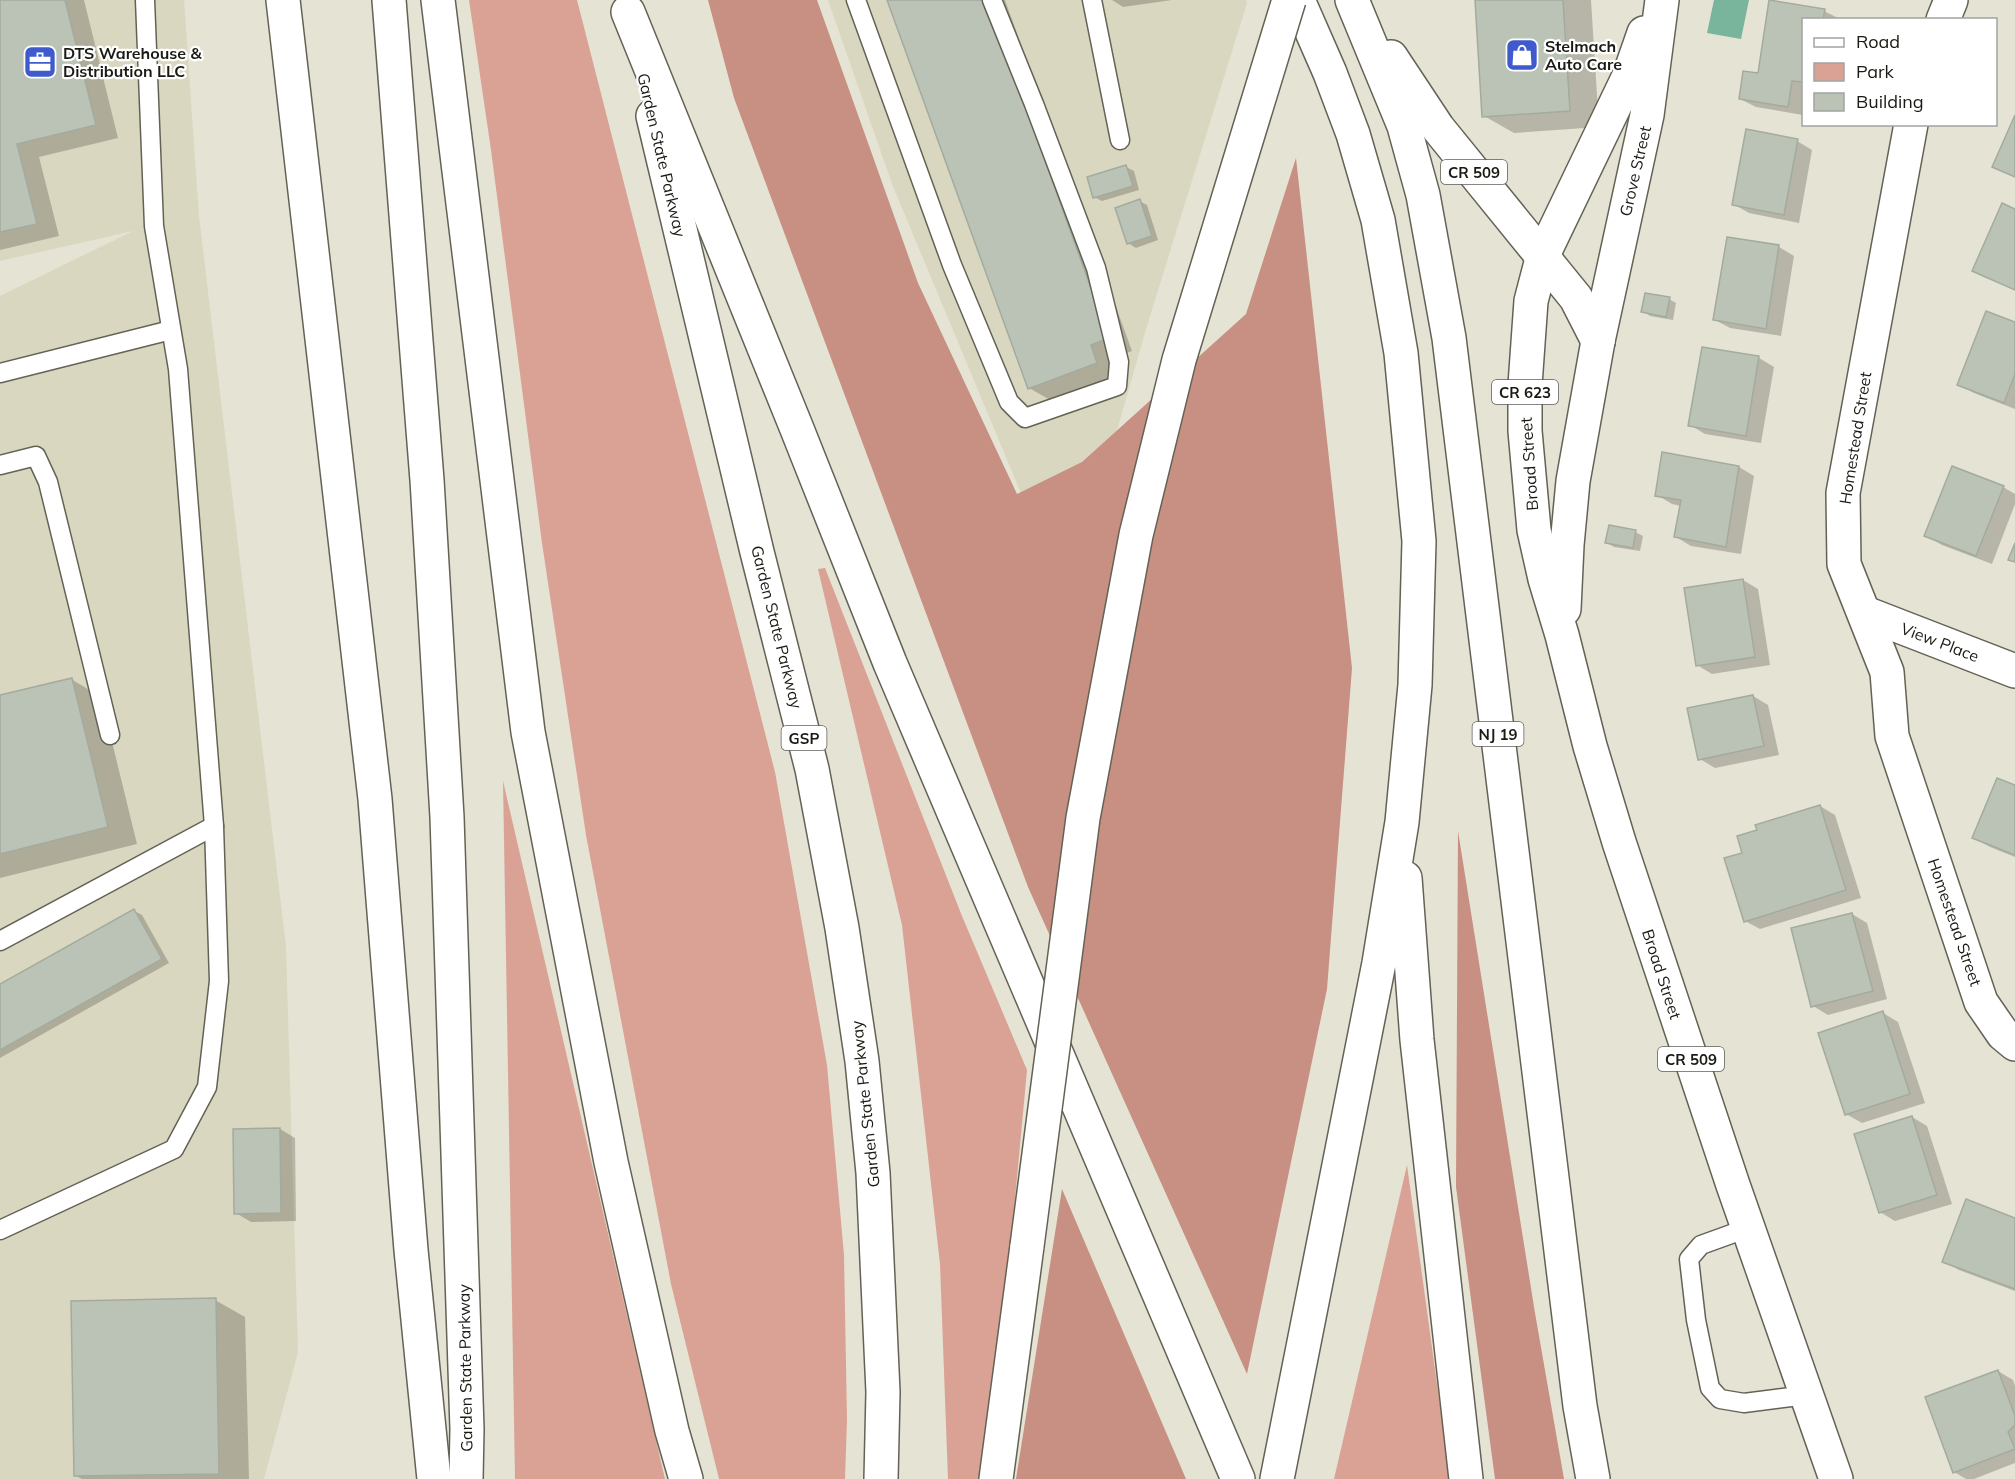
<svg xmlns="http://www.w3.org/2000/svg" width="2015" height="1479" font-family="Mulish,sans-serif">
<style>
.built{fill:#dad7c0}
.green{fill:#d9a295}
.forest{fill:#c79083}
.water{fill:#79b49d}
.shadow{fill:#0003}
.building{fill:#bbc3b6;stroke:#a3ab9e;stroke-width:1.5}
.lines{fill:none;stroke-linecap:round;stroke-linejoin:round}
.service-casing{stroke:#646255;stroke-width:21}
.minor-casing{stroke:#646255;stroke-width:36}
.tertiary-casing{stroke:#646255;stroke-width:36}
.primary-casing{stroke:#646255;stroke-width:36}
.motorway-casing{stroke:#646255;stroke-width:36}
.service{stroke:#fff;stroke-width:18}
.minor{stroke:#fff;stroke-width:33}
.tertiary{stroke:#fff;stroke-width:33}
.primary{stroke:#fff;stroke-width:33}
.motorway{stroke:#fff;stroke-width:33}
.motorway-bridge-casing{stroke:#646255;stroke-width:36;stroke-linecap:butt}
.motorway-bridge{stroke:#fff;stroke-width:33}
.labels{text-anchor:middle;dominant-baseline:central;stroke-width:4.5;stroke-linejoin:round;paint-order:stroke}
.shield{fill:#fff;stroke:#5f5f5a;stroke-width:1.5}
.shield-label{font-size:15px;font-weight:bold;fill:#1a1a14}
.poi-label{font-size:16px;font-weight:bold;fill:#1a1a14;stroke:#fff;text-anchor:start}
.street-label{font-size:16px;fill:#1a1a14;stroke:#fff}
</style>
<rect width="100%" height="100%" fill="#e5e3d3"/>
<g class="built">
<polygon points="0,0 184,0 199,216 286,947 298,1352 264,1479 0,1479 0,296 133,231 0,261"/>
<polygon points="828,0 1246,0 1247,3 1147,326 1105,472 1071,613 892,184"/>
</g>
<g class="green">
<polygon points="469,0 577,0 775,772 827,1065 844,1255 847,1420 845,1479 719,1479 671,1284 586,835 542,543 491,150"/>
<polygon points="825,568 962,916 1027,1070 1007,1285 979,1479 948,1479 940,1264 902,925 818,569"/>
<polygon points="503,781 665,1479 515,1479"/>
<polygon points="1407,1165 1450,1479 1334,1479"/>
</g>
<g class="forest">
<polygon points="708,0 817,0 918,283 1017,494 1082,462 1246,314 1296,158 1352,668 1327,989 1247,1374 1028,887 734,98"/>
<polygon points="1458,831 1535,1313 1564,1479 1495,1479 1456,1187"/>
<polygon points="1062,1189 1186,1479 1016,1479"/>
</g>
<polygon class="water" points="1714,0 1749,0 1741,39 1707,33"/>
<g class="shadow">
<polygon points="0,0 84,0 118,138 39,157 59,236 0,250"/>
<polygon points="889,0 1005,0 1132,351 1113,358 1120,376 1052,401 1029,388"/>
<polygon points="1112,0 1172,0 1123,7"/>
<polygon points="1476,0 1591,0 1599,127 1514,133 1484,116"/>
<polygon points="1770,2 1824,11 1840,19 1804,20 1803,115 1756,107 1740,99 1759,75"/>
<polygon points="1797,141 1812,150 1799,223 1749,213 1733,204"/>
<polygon points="1126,167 1134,171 1139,190 1102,201 1094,197"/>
<polygon points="1139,201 1147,205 1158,240 1136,248 1128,243"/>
<polygon points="1779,247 1794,256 1781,336 1730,328 1715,320"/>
<polygon points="1669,299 1676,303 1673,320 1650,316 1643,311"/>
<polygon points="2015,324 2015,409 1974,393 1959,384"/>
<polygon points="1759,358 1774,367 1761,443 1705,434 1690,425"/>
<polygon points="1663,454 1739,467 1754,476 1741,554 1691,546 1676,537 1681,506 1672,504 1657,495"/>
<polygon points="2003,487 2015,494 2015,504 1992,564 1942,545 1926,536"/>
<polygon points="1635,532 1643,536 1640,551 1614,547 1607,543"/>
<polygon points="1743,580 1758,589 1770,665 1712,674 1697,665"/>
<polygon points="71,679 101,697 137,844 0,878 0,697"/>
<polygon points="1753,696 1768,705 1779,755 1715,768 1700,759"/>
<polygon points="2015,786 2015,857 1990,847 1974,838"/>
<polygon points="1820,806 1835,815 1861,898 1760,929 1745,921 1744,854 1759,831"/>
<polygon points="134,911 142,915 169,963 0,1058 0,986"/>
<polygon points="1852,914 1867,923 1887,999 1828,1015 1813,1006"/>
<polygon points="1883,1013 1898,1022 1925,1103 1862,1123 1846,1114"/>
<polygon points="1912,1117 1927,1126 1952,1204 1895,1221 1880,1212"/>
<polygon points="280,1129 295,1138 296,1221 251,1222 236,1213"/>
<polygon points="2015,1219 2015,1291 1959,1270 1944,1261"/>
<polygon points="215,1300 245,1317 249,1479 82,1479 76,1476"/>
<polygon points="1998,1371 2013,1380 2015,1386 2015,1463 1974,1479 1966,1479 1954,1472"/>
</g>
<g class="building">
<polygon points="0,0 65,0 96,125 17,144 37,224 0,232"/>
<polygon points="887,0 987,0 1109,338 1091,345 1097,363 1028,389"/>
<polygon points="1475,0 1563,0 1570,111 1482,117"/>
<polygon points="1769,0 1825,9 1823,20 1804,20 1804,82 1792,81 1788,107 1739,99 1743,71 1758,73"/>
<polygon points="2015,115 2015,177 1992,167"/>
<polygon points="1746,129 1798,139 1784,215 1732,205"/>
<polygon points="1126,165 1133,186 1093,198 1087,177"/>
<polygon points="1140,199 1152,236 1127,244 1115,208"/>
<polygon points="2002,203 2015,209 2015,290 1972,271"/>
<polygon points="1727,237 1779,245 1766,329 1713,320"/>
<polygon points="1645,293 1670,297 1666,317 1641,312"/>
<polygon points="1986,311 2015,322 2015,374 2004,403 1957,385"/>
<polygon points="1702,347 1759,356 1746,436 1688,426"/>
<polygon points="1662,452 1739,466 1726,547 1674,537 1681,500 1655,496"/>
<polygon points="1952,466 2004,486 1976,556 1924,536"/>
<polygon points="1609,525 1636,530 1633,548 1605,543"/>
<polygon points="2015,543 2015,562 2008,560"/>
<polygon points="1743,579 1755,657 1696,666 1684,588"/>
<polygon points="72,678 108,827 0,854 0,695"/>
<polygon points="1753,695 1764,746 1698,760 1687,708"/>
<polygon points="1997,778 2015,785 2015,855 1972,838"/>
<polygon points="1820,805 1846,890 1744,922 1724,858 1742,853 1737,836 1757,830 1755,825"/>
<polygon points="134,909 162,959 0,1050 0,984"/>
<polygon points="1852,913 1873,991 1811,1007 1791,928"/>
<polygon points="1883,1011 1910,1094 1845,1115 1818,1033"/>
<polygon points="1912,1116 1937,1195 1879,1213 1854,1134"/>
<polygon points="280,1128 281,1213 234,1214 233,1129"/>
<polygon points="1966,1199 2015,1218 2015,1289 1942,1262"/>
<polygon points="216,1298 219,1474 74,1476 71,1301"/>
<polygon points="1998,1370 2015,1416 2015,1425 2008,1432 2015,1449 1953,1473 1925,1397"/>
</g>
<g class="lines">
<defs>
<g id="service">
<polyline points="856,0 952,265 1009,402 1025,418 1117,386 1119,362 1096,268 1034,104 992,0"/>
<polyline points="1092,0 1120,140"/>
<polyline points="0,373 171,330"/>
<polyline points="0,465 36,456 48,482 110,735"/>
<polyline points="0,941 214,826 178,369 154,226 145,0"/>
<polyline points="1748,1228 1701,1245 1689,1259 1696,1320 1710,1388 1720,1399 1744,1403 1807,1395"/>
<polyline points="0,1230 174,1149 207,1087 219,981 214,826"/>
</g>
<g id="minor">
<polyline points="1943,20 1951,0"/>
<polyline points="1911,124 1843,493 1844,564 1887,672 1892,736 1981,1002 2003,1034 2015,1044"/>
<polyline points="1865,613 2015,671"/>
</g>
<g id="tertiary">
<polyline points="1543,255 1629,76 1644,33"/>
<polyline points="1598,341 1647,115 1662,0"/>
</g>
<g id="primary">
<polyline points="1543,255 1531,301 1525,385 1525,431 1534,530 1545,579 1562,635 1590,746 1619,842 1733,1185 1836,1479"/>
<polyline points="1564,609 1567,545 1573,481 1598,341"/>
</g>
<g id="motorway">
<polyline points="283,0 375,799 411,1250 434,1479"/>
<polyline points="389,0 427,480 447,817 467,1429 466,1479"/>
<polyline points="438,0 528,732 611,1162 672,1431 686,1479"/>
<polyline points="1352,0 1404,126 1423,195 1449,338 1580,1406 1593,1479"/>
<polyline points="628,12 797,429 890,663 1238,1479"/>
<polyline points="1391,57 1438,128 1576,298 1598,341"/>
<polyline points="653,116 757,552 812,769 842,928 862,1061 873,1173 883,1392 881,1479"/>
<polyline points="1405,878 1417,1040 1466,1479"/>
<polyline points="996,1479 1027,1246"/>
<polyline points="1277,1479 1379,963 1402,822 1415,685 1419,541 1401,353 1378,220 1353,134 1330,73 1298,0"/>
</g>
</defs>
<use href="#service" class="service-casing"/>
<use href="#minor" class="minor-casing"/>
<use href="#tertiary" class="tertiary-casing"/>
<use href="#primary" class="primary-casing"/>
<use href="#motorway" class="motorway-casing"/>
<use href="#service" class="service"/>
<use href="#minor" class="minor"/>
<use href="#tertiary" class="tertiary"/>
<use href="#primary" class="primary"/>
<use href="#motorway" class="motorway"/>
<defs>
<polyline id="motorway-bridge" points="1027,1246 1083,818 1136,535 1179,360 1289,0"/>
</defs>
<use href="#motorway-bridge" class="motorway-bridge-casing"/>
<use href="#motorway-bridge" class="motorway-bridge"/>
</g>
<defs>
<symbol id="shop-square" viewBox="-11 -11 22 22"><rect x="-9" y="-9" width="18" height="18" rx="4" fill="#3f5acd" stroke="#fff"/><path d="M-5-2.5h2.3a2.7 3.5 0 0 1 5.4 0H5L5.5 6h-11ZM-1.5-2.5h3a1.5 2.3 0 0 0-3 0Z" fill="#fff"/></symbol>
<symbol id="office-square" viewBox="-11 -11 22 22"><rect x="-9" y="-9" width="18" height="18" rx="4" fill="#3f5acd" stroke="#fff"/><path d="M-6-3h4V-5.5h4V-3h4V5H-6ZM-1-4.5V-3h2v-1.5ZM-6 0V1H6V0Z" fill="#fff"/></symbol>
</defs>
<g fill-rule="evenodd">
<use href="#shop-square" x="1503" y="36" width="38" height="38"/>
<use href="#office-square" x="21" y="43" width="38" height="38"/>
</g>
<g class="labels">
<g class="shield">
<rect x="1441" y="160" width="66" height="24" rx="4.5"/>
<rect x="1492" y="380" width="66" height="24" rx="4.5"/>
<rect x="1472.5" y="722" width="51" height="24" rx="4.5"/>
<rect x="781.5" y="726" width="45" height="24" rx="4.5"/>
<rect x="1658" y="1047" width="66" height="24" rx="4.5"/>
</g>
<g class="shield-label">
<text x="1474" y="172">CR 509</text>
<text x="1525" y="392">CR 623</text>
<text x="1498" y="734">NJ 19</text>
<text x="804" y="738">GSP</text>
<text x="1691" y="1059">CR 509</text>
</g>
<g class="poi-label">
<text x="1545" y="46">Stelmach<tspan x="1545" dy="18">Auto Care</tspan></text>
<text x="63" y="53">DTS Warehouse &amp;<tspan x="63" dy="18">Distribution LLC</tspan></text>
</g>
<g class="street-label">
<text transform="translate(662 155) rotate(77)">Garden State Parkway</text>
<text transform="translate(1635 171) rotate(-77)">Grove Street</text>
<text transform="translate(1855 438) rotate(-81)">Homestead Street</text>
<text transform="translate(1529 464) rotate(-94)">Broad Street</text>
<text transform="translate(777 627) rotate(76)">Garden State Parkway</text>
<text transform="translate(1940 642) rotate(21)">View Place</text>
<text transform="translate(1955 922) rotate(71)">Homestead Street</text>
<text transform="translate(1662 974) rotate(72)">Broad Street</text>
<text transform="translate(865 1104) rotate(-96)">Garden State Parkway</text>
<text transform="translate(465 1368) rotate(-91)">Garden State Parkway</text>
</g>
</g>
<rect x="1802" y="18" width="195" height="108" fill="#ffffff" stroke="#a3a3a1" stroke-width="1.5"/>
<rect x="1814" y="38" width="30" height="9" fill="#ffffff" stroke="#a3a3a1" stroke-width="1.5"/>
<text x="1856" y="48" font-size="18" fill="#1a1a14">Road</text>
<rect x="1814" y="63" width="30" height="18" fill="#d9a295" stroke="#a3a3a1" stroke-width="1.5"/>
<text x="1856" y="78" font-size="18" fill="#1a1a14">Park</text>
<rect x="1814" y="93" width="30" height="18" fill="#bbc3b6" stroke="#a3a3a1" stroke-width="1.5"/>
<text x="1856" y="108" font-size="18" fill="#1a1a14">Building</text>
</svg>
